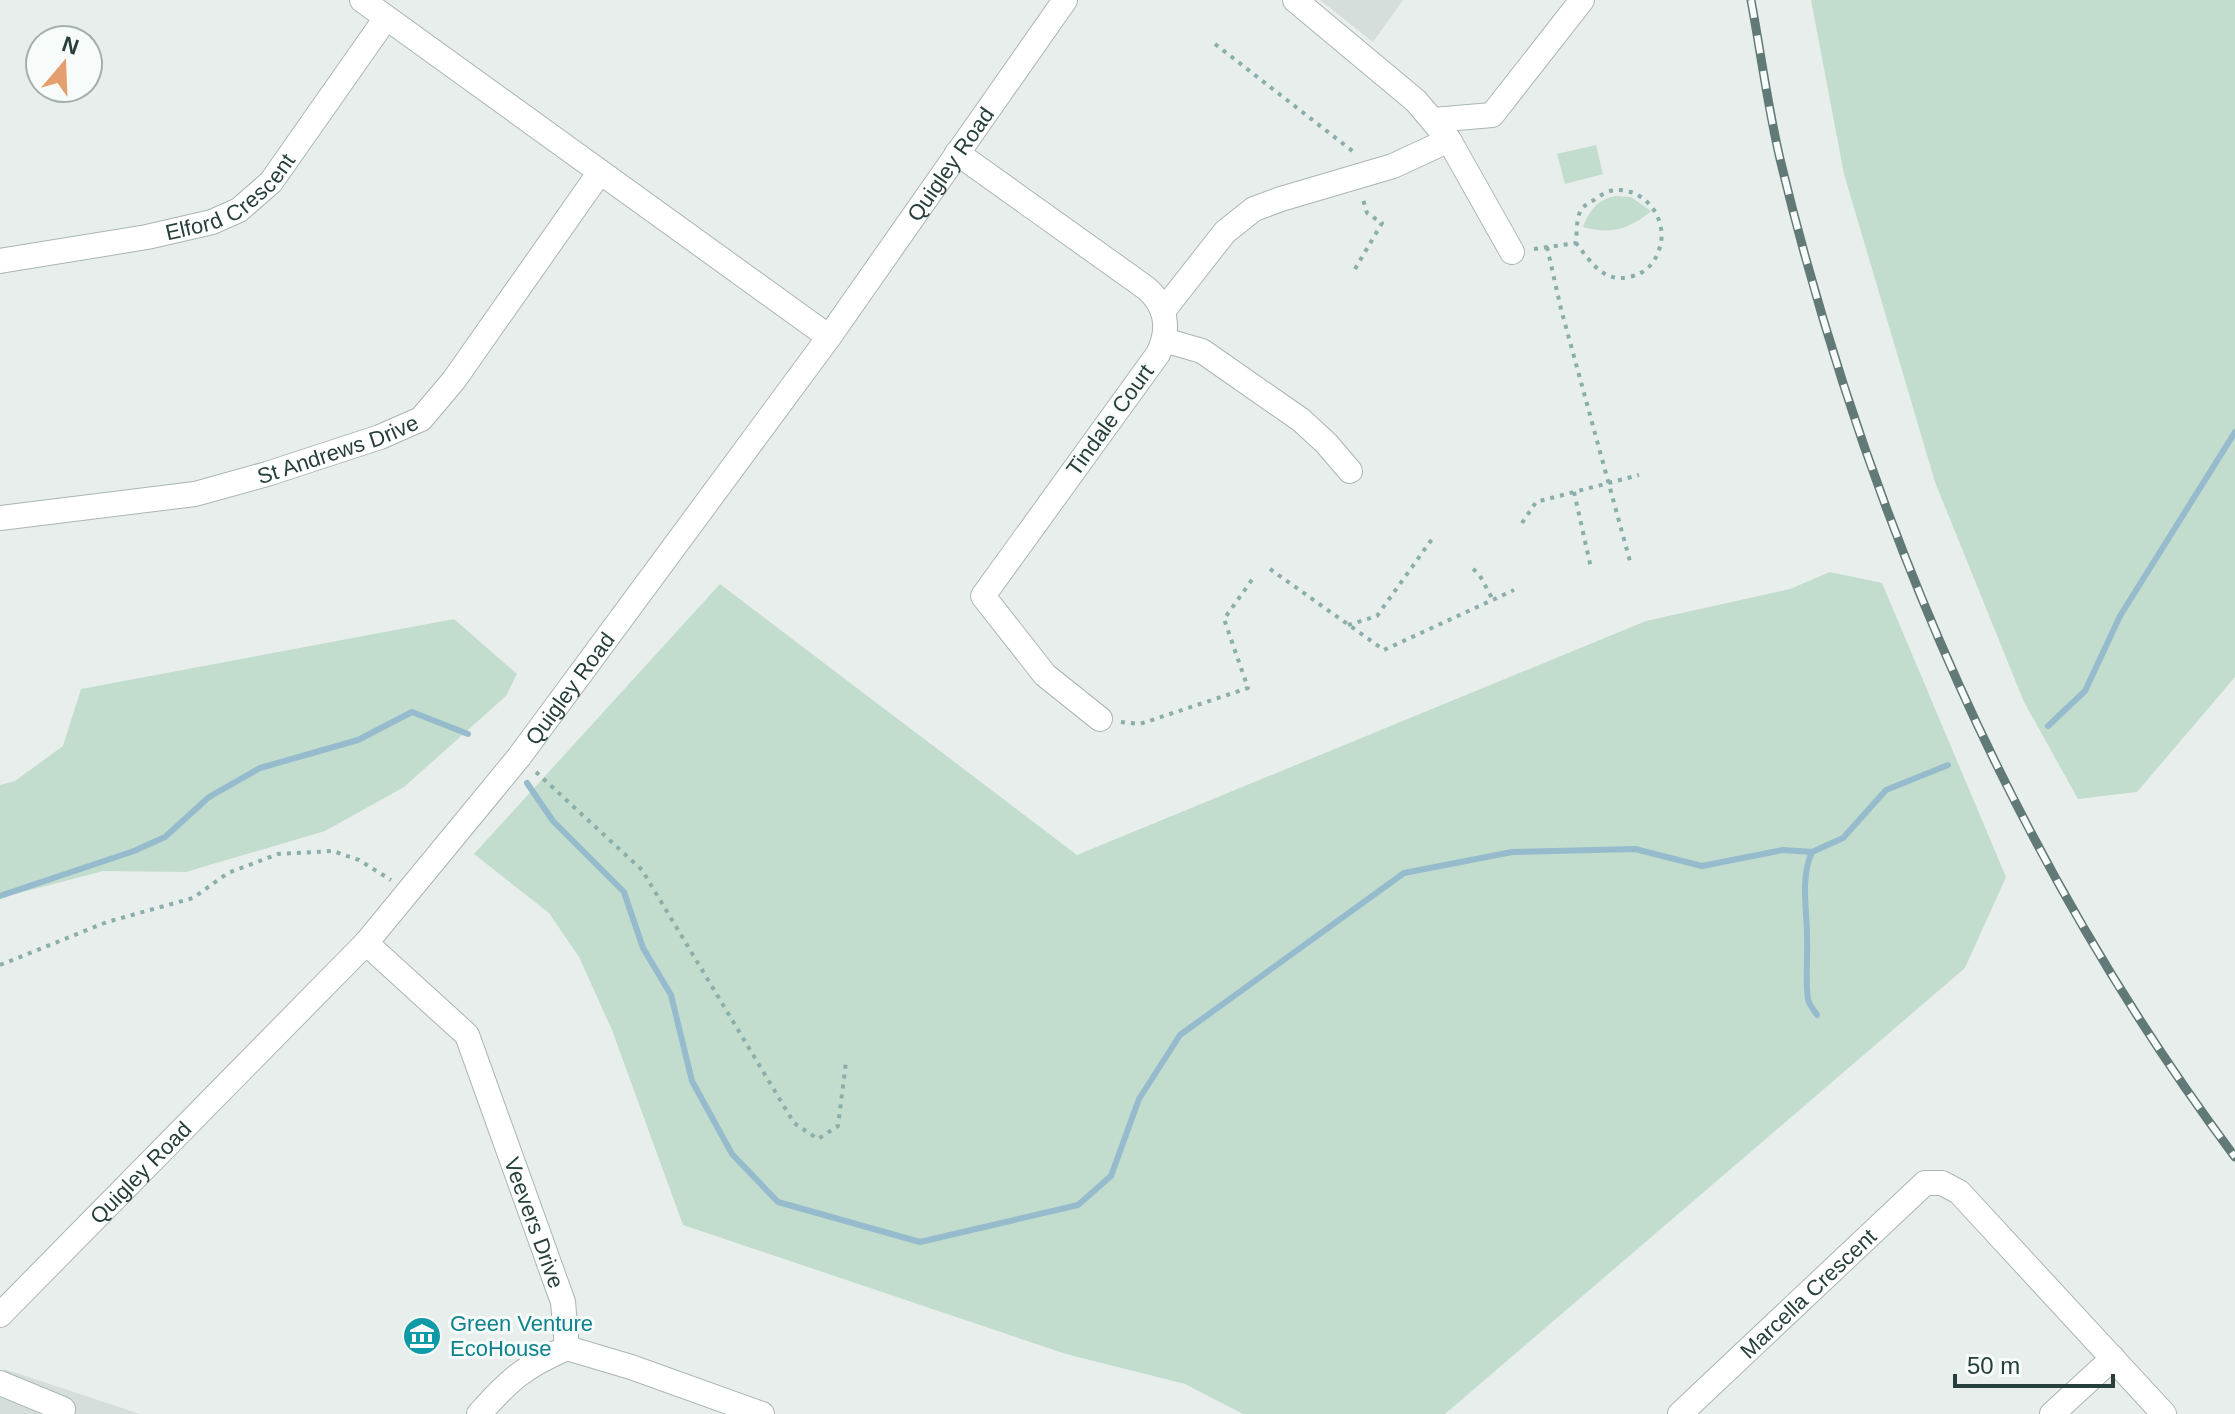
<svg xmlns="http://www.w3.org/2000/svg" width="2235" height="1414" font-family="Arial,sans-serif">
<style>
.built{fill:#d5dedb}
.green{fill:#c2ddce}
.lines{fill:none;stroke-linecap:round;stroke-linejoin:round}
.stream{stroke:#95bbcd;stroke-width:6}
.minor-casing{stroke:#aab6b4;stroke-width:26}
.path{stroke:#8aaea9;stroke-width:4;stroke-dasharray:4 6;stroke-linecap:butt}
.minor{stroke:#fff;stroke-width:24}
.rail-casing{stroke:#627a77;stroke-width:9}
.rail{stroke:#f7fbf9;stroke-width:6;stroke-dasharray:18;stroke-linecap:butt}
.labels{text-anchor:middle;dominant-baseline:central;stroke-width:6;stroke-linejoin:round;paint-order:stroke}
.street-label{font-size:22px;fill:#273f3c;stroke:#f7fbf9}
.culture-label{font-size:22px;fill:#0d838f;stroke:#f7fbf9;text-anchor:start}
</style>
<rect width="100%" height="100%" fill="#e7eeec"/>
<g class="built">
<polygon points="1320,0 1403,0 1373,42"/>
<polygon points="4,1369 140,1414 0,1414 0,1374"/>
</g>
<g class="green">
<polygon points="1811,0 2235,0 2235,677 2137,792 2078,799 2024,702 1935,482 1844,174"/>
<polygon points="1596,145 1603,174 1565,184 1557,154"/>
<path d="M1615,196L1631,197L1651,211C1630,229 1610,235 1583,227C1589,211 1597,200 1615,196Z"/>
<polygon points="1830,572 1882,583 2006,877 1965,968 1445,1414 1243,1414 1185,1384 1066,1354 683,1225 612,1030 579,957 549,913 474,854 720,584 1077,855 1646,621 1790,589"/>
<polygon points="454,619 517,674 506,696 404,787 325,831 186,872 103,871 0,898 0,785 15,781 63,746 81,689"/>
</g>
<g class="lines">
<g class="stream">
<polyline points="2048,726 2085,691 2120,616 2235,432"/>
<polyline points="527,783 553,821 624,892 643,948 671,995 692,1081 732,1154 778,1202 920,1242 1078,1205 1111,1176 1139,1099 1180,1035 1404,873 1512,852 1635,849 1702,866 1783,850 1812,852 1843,838 1886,790 1948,765"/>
<path d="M1812,852C1800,879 1807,908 1807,937C1808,958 1805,978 1808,999C1809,1005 1814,1010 1817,1015"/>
<polyline points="0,896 134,851 165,837 209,797 260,768 358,740 412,712 468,734"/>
</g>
<defs>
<g id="minor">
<polyline points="362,0 829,337"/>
<polyline points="1295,0 1416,101 1449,140 1512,252"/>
<polyline points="1433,120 1492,115 1582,0"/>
<path d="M957,153L1146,288C1167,306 1170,330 1158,354L983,596L1045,675L1100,719"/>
<path id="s1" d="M0,261L147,237L212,222L239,210L271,182L386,18"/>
<polyline points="1163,311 1225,232 1254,209 1281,199 1393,166 1449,140"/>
<polyline points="1164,340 1202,351 1301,420 1326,443 1350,471"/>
<path id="s2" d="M0,518L195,494L267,474L380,437L421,419L454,380L600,172"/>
<path id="s3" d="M366,943L467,1035L563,1302L567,1348L631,1367L762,1414"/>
<path id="s4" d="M0,1315L366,943L519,757L829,337L1065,0"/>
<polyline points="0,1383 63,1409 62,1414"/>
<path d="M479,1414C509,1380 525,1366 567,1348"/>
<path id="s5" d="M1680,1414L1925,1183H1942L1959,1192L2164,1414"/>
<polyline points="2052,1414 2113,1358"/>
</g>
</defs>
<use href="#minor" class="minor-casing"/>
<g class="path">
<polyline points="1215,44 1355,153"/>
<polyline points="1547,247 1561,309 1631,565"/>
<path d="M1534,249L1576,243C1577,233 1576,221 1580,212C1583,206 1588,203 1594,200C1598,197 1605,192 1610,191C1644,184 1670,220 1659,250C1654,265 1644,274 1629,277C1603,283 1590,261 1576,243"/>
<polyline points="1355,269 1382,223 1367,213 1362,196"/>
<polyline points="1574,492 1591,568"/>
<polyline points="1522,523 1536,502 1639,475"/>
<polyline points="1270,569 1384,650 1514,590"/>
<polyline points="1473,569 1479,574 1493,600"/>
<polyline points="1348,625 1377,616 1432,539"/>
<polyline points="1121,722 1140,724 1248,688 1224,619 1254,577"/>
<polyline points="536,772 642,870 794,1123 818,1139 838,1126 846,1062"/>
<polyline points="0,965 107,922 193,898 228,873 278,854 333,851 359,860 391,880"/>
</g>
<use href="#minor" class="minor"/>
<defs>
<path id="rail" d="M1751,0C1761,54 1768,109 1781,163C1867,517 2016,864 2235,1157"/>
</defs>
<use href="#rail" class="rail-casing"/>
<use href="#rail" class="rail"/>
</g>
<defs>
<symbol id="museum-disc" viewBox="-11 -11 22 22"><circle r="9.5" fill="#0f9aa8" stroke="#f7fbf9"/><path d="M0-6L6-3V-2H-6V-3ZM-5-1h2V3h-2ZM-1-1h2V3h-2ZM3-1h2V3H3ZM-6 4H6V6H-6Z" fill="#fff"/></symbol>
</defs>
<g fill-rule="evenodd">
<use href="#museum-disc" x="400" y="1314" width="44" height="44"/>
</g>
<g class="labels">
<g class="street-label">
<text stroke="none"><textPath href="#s4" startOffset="1496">Quigley Road</textPath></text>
<text stroke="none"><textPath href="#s1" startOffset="244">Elford Crescent</textPath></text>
<text transform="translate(1110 420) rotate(-54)">Tindale Court</text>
<text stroke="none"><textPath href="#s2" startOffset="346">St Andrews Drive</textPath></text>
<text stroke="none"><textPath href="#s4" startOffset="848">Quigley Road</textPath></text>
<text stroke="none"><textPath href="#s4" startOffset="200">Quigley Road</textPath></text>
<text stroke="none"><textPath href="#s3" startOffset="336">Veevers Drive</textPath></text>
<text stroke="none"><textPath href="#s5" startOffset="176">Marcella Crescent</textPath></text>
</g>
<g class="culture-label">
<text x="450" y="1323">Green Venture<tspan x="450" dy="25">EcoHouse</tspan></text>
</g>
</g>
<g transform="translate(64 64) rotate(19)"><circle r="38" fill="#f7fbf9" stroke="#a4b0ad" stroke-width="2"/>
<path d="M0-6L14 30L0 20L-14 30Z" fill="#e59e6e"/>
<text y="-12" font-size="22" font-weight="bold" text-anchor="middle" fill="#273f3c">N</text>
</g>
<path d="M1955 1374v12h158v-12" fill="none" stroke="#273f3c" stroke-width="4"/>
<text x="1967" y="1374" font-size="24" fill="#273f3c" stroke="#f7fbf9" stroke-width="6" paint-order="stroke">50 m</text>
</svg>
